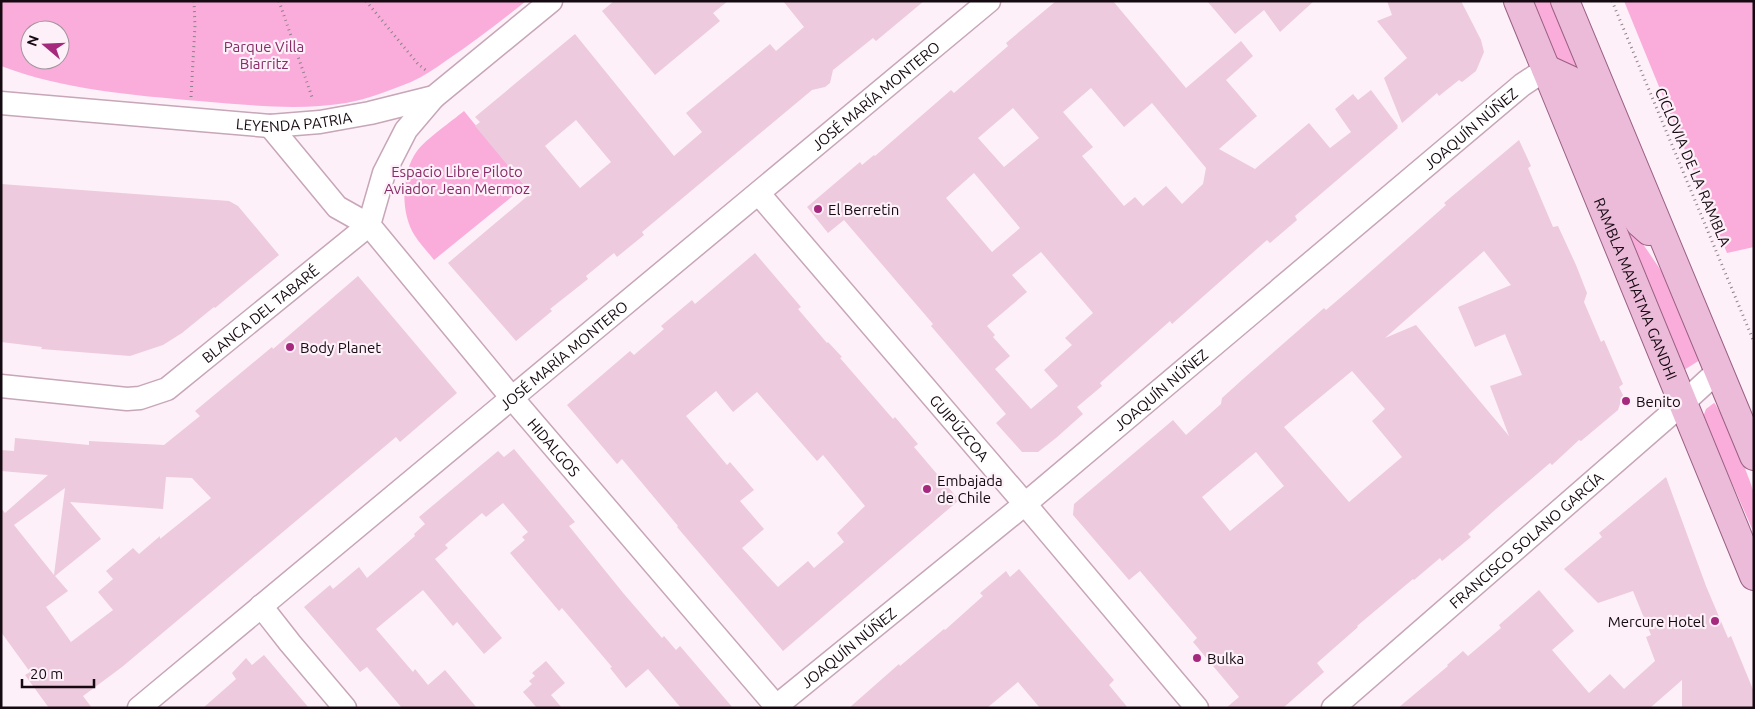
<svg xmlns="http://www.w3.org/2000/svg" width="1755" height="709" font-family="Ubuntu,sans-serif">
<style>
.green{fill:#faadda;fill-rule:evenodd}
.building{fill:#edcadd;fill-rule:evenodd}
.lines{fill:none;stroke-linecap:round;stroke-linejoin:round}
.minor-casing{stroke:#c7a6b8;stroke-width:25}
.primary-casing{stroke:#996082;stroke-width:30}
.path{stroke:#8d8188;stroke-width:3;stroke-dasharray:1 4;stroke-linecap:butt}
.minor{stroke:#fff;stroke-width:22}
.primary{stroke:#ecbbd9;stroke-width:28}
.poi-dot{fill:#a52a7e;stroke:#fef0f8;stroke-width:2}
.labels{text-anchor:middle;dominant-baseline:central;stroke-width:4.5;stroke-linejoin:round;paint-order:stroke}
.park-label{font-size:15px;fill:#862d67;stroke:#fef0f8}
.street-label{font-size:15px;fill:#150a11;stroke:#fef0f8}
.poi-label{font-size:15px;fill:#150a11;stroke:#fef0f8;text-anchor:start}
</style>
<rect width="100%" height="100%" fill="#fef0f8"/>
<g class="green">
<path d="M1,1H526C500,22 474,42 447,60C436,68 424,76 411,82C391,90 368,99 346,103C297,111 248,105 199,101C131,95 65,90 1,66ZM30,30H60V60H30Z"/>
<polygon points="1532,1 1552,1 1614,150 1560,67"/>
<polygon points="1624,1 1754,1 1754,247 1727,253"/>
<polygon points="1577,108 1626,219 1664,275 1700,360 1684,370"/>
<path d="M464,111L525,186L434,260C428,252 420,244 415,236C400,213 401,173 417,151C426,139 452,121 464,111Z"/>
<path d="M1714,403C1720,407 1753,484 1754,494C1755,507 1754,520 1754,533L1703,417L1706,409Z"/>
</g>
<g class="building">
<polygon points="614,1 728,1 713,13 720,21 655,75 602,11"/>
<path d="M783,1H924L876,41L873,38L833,70L830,83L825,87L812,90L642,232L644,235L617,257L614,253L586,276L588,279L550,309L552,311L516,341L448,263L531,193L475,126L480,122L475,117L575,34L674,156L702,132L686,113L770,44L776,51L804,27ZM576,120L611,162L580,188L545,146Z"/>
<path d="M1056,1H1113L1186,88L1241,41L1253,56L1226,80L1257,116L1219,149L1255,169L1309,123L1330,148L1351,132L1335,109L1353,94L1358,100L1371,90L1398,126L1397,127L1398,128L1295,216L1297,220L1270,243L1267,240L1172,324L1170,321L1100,383L1102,386L1077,407L1083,414L1056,438L1038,452H1022L996,423L1006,414L931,326L933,324L844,220L828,233L807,207L860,162L862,165L874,155L875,156L951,90L954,93L1008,46L1006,43ZM1091,88L1124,127L1152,103L1206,168L1203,184L1182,204L1166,186L1143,206L1135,197L1124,206L1082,156L1093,147L1063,112ZM1013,108L1039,138L1004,167L978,138ZM974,173L1020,228L992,252L946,198ZM1041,252L1093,313L1065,338L1072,345L1044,370L1058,386L1031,409L995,369L1010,356L993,337L995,335L987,326L1027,292L1012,275Z"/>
<polygon points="1207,1 1314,1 1280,32 1264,10 1235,34"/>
<polygon points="1387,1 1461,1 1481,40 1484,52 1476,71 1462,82 1459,80 1439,96 1437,93 1402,123 1384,78 1407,58 1377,21 1392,15"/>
<path d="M1519,140L1531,166L1528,168L1553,227L1558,226L1576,265L1587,293L1584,302L1601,342L1604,340L1623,384L1619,387L1623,395L1618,410L1581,441L1579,440L1552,465L1550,463L1496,509L1468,534L1471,537L1442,561L1440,558L1414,580L1413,579L1357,626L1358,627L1317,663L1324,672L1283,708H1226L1239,697L1193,642L1197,638L1140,571L1129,580L1073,515L1074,504L1173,420L1186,435L1221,404L1222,398L1243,379L1324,308L1326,310L1353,287L1446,205L1444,203ZM1484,251L1511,285L1458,307L1475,347L1505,334L1522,375L1490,386L1509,436L1416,325L1385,338ZM1352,371L1385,409L1372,421L1402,457L1349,502L1284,427ZM1256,452L1284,486L1230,531L1202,497Z"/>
<polygon points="1,184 229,201 238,206 279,255 215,308 214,307 182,333 163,345 130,356 41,349 42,347 1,342"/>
<path d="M755,253L801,307L798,309L827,343L828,342L842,357L840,358L893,419L895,417L918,444L914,447L959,500L783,651L677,527L678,526L622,459L617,464L567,405L630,351L634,355L664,329L661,326L692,300L695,304ZM716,391L733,412L757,392L817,461L823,455L865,506L837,533L844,542L814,568L808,561L778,587L742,548L764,529L740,501L754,490L730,462L727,465L686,416Z"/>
<path d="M358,276L457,393L400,442L396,437L122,667L83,696L92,708H49L25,675L30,672L1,632V508L5,513L48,475L1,471V450L14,451L15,438L89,445V441L164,445L200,416L195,411L272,347L273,349ZM166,477L192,478L211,498L160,539V536L139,554L133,548L106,571L113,579L98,592L113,610L71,642L46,607L68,591L55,576L101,539L70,502L163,509ZM65,488L64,496L54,575L14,525Z"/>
<polygon points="514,449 575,522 569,526 624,594 662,638 664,636 676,650 680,646 733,708 681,708 648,669 626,688 610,668 612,667 562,608 559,611 510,553 525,540 522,537 528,532 503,503 486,517 482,513 445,545 448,548 435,559 502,638 484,654 457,622 453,626 423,590 376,629 413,672 415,669 428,685 445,670 477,708 402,708 367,667 360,672 304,607 330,585 333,589 359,567 367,578 415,536 414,534 425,524 419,517 498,451 504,457"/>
<polygon points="1666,477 1706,586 1728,638 1731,636 1754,692 1754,708 1682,708 1682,680 1650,708 1398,708 1448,666 1447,665 1463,651 1468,656 1501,628 1499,625 1539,590 1574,631 1552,650 1589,693 1610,674 1624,689 1655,661 1646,637 1651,635 1633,591 1598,603 1564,569 1602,537 1599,533"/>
<polygon points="1019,569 1114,680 1109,685 1128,708 1040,708 1018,682 987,708 849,708 899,664 900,666 944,629 945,630 983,596 980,593 1006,571 1010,577"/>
<polygon points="264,655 309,708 203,708 236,679 232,673 246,658 252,665"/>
<polygon points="546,661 565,683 551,695 562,708 537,708 523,692 532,684 529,681 535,676 532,673"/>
</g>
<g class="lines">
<defs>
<g id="minor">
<path id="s1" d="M1,103L270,126L320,122L370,113L434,97L551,1"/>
<path id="s2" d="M270,126L337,207L369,225L512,398L776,706"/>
<path id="s3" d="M759,194L1025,504L1197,708"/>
<path id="s4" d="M1,386L127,399L140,398L167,389L369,225L384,173L406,130L434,97"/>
<polyline points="261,606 290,643 345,708"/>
<path id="s5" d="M139,708L989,1"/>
<path id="s6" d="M774,708L1025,504L1522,85L1546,69"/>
<path id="s7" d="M1333,708L1682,404L1718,371"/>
</g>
<g id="primary">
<path id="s8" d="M1518,1L1754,576"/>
<polyline points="1565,1 1754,456"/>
<polyline points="1546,69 1570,80 1576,86 1630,209 1640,223 1649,231"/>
</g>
</defs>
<use href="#minor" class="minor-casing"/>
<use href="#primary" class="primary-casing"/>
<g class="path">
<polyline points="279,1 313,100"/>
<polyline points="366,1 418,64 428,72"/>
<polyline points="1612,1 1754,342"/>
<polyline points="191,97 195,26 194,1"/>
</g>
<use href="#minor" class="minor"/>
<use href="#primary" class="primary"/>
</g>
<g class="poi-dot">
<circle cx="818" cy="209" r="5"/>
<circle cx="290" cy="347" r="5"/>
<circle cx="1626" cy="401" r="5"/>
<circle cx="927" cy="489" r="5"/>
<circle cx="1715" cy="621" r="5"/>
<circle cx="1197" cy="658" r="5"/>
</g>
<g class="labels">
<g class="park-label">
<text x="264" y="46">Parque Villa<tspan x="264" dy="17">Biarritz</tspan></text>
<text x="457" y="171">Espacio Libre Piloto<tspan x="457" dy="17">Aviador Jean Mermoz</tspan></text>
</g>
<g class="street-label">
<text stroke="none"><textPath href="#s5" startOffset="958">JOSÉ MARÍA MONTERO</textPath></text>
<text stroke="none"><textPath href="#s1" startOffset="294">LEYENDA PATRIA</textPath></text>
<text stroke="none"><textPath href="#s6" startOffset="906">JOAQUÍN NÚÑEZ</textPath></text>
<text transform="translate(1693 167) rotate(67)">CICLOVIA DE LA RAMBLA</text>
<text stroke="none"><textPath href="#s8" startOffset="311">RAMBLA MAHATMA GANDHI</textPath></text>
<text stroke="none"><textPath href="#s4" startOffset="288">BLANCA DEL TABARÉ</textPath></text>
<text stroke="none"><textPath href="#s5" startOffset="552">JOSÉ MARÍA MONTERO</textPath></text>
<text stroke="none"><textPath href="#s6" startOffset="501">JOAQUÍN NÚÑEZ</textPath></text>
<text stroke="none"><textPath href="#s3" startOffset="308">GUIPÚZCOA</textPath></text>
<text stroke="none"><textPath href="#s2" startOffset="431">HIDALGOS</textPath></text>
<text stroke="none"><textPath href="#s7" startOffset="256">FRANCISCO SOLANO GARCÍA</textPath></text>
<text stroke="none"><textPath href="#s6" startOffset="96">JOAQUÍN NÚÑEZ</textPath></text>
</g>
<g class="poi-label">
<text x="828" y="209">El Berretin</text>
<text x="300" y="347">Body Planet</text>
<text x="1636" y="401">Benito</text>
<text x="937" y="480">Embajada<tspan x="937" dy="17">de Chile</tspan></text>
<text x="1705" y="621" text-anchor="end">Mercure Hotel</text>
<text x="1207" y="658">Bulka</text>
</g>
</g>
<rect width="1755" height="709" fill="none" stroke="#150a11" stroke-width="5"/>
<g transform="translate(45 45) rotate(289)"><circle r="24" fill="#fef0f8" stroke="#a1949c"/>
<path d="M0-4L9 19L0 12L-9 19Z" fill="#a52a7e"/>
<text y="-8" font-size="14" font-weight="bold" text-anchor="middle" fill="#150a11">N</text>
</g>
<path d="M22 679v8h72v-8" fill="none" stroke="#150a11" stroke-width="2.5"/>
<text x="30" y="679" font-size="15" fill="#150a11" stroke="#fef0f8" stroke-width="4" paint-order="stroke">20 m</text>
</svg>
